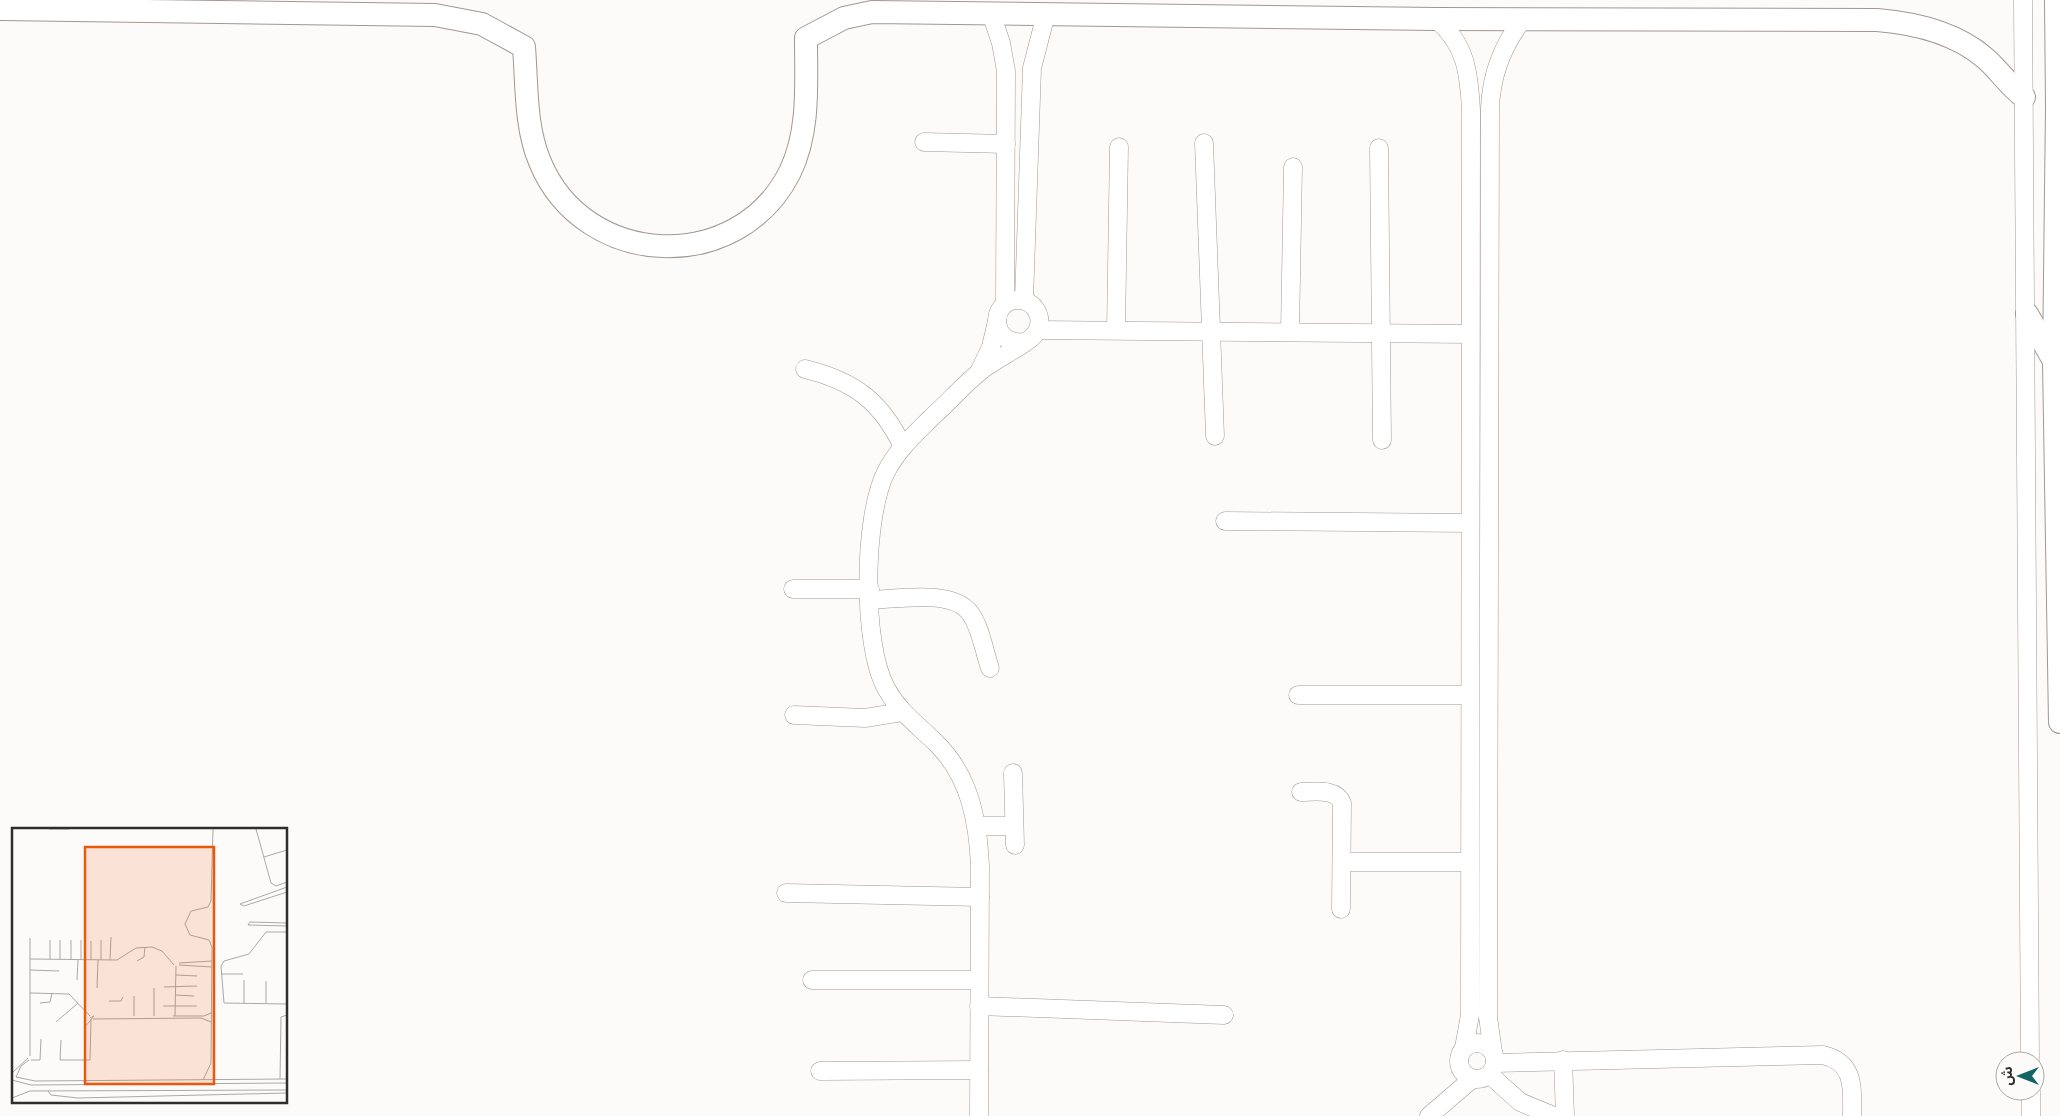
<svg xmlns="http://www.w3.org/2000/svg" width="2060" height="1116" font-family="'Archivo Narrow','Noto Sans Arabic',sans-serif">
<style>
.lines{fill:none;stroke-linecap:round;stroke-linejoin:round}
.minor-casing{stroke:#a29791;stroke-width:19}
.tertiary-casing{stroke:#a29791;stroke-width:24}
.minor{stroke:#fff;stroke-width:18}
.tertiary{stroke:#fff;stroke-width:22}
.inset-road{fill:none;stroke:#aba9a6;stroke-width:1}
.view{fill:#e8590c;fill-opacity:0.15;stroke:#e8590c;stroke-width:2.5}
.inset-edge{fill:none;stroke:#312d2a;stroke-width:2.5}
</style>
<rect width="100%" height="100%" fill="#fdfbf9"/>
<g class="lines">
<defs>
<g id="minor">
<polyline points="2023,0 2030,1061"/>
<polyline points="991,13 1001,43 1006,71 1005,304"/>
<path d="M1436,19C1466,44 1469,73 1471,110L1470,1015L1464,1048"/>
<polyline points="924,142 1006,144"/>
<polyline points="1204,143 1215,436"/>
<polyline points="1379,148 1382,440"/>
<polyline points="1024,300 1032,68 1046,14"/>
<polyline points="1038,330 1470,334"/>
<polyline points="1116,330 1119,147"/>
<polyline points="1290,332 1293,167"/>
<path d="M805,369C854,381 881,401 903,447"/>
<polyline points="980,370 991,347 997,321"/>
<polyline points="1225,521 1470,523"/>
<polyline points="793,589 870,589"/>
<path d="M870,600C897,599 953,589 970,613C981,628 984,651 990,668"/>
<polyline points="1298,695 1469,695"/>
<polyline points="794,715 865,718 902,712"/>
<polyline points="1013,773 1015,845"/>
<path d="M1301,792C1315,792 1336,788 1342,803L1341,909"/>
<polyline points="977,826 1014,826"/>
<polyline points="1342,862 1469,862"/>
<polyline points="786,893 980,897"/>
<polyline points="812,980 979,980"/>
<polyline points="979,1006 1224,1015"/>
<circle cx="1477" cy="1061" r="18"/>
<path d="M1493,1052L1488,1017L1490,109C1491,75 1502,46 1523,19"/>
<polyline points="1563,1060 1565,1116"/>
<path d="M1495,1063L1823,1055C1856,1063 1852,1089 1852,1116"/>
<polyline points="820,1071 979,1070"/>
<polyline points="1490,1075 1520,1102 1554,1116"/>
<polyline points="2031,1091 2031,1116"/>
<path d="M979,1116L980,866C978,821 970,777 937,744C918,725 899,712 886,688C862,644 863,517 886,472C897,450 915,434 932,417C949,402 964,384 982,370C994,360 1029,343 1035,334C1046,320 1035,299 1017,300C989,301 990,346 1024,342"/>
<polyline points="1429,1116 1472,1079"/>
</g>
<g id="tertiary">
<polyline points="2056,0 2057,107 2054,361 2060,722"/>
<path d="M0,9L435,15L482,24L524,47C527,85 525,127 540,162C584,269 738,276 790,172C810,131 806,83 806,38L844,18L872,12L1436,19L1877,20C1914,23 1956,33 1985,58C1999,70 2009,86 2024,97"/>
<polyline points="2027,314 2054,361"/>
</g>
</defs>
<use href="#minor" class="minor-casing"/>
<use href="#tertiary" class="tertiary-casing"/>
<use href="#minor" class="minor"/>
<use href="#tertiary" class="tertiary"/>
</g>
<g transform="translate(12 828)">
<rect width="275" height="275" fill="#fdfbf9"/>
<path class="inset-road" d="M37,1H57M244,1L259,55L264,58L275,54M252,29L275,22M275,59L228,76L232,78L275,64M275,95L238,94L236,97L275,98M275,104H254L237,126L212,133L209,138L212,175L275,176M18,110V228M69,112V132M89,112V132M79,113V132M18,131L105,132L124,120L140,119L150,123L162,137M38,131V112M48,131V112M59,132V112M98,132L99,109M125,133L132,129L133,119M167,135L200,133M167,137L200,139M18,142L47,143M209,146H231M164,147L185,148M65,152L66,132M254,153V176M152,159L185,158M85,160L86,132M18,165L57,166L78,188M163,167L182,168M97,173H109L111,169M28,175L38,174L40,165M232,176V152M151,178H185M122,188V168M142,188V160M161,188H192L199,185M163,188L164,138M81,191L189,190L199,194M44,194L66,175M73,199L82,188L78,190M49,212L48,232H78L79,191M19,232H28L29,211M0,245L16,230M4,249L23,253L275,251M4,249L9,238L17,232M268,251L269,189L275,187M0,252L19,257L275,255M191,252L199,235L200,119L197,112L178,107L173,96L179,83L196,79L199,73L201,1M36,263L39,267L66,270L275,265M0,270L18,263L275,262"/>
<path class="view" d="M73,19H202V256H73Z"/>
<rect width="275" height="275" class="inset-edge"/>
</g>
<g transform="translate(2020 1076) rotate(270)"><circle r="24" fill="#fdfbf9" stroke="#aba9a6"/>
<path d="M0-4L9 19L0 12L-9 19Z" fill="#146465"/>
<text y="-8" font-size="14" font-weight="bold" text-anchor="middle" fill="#312d2a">ش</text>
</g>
</svg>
